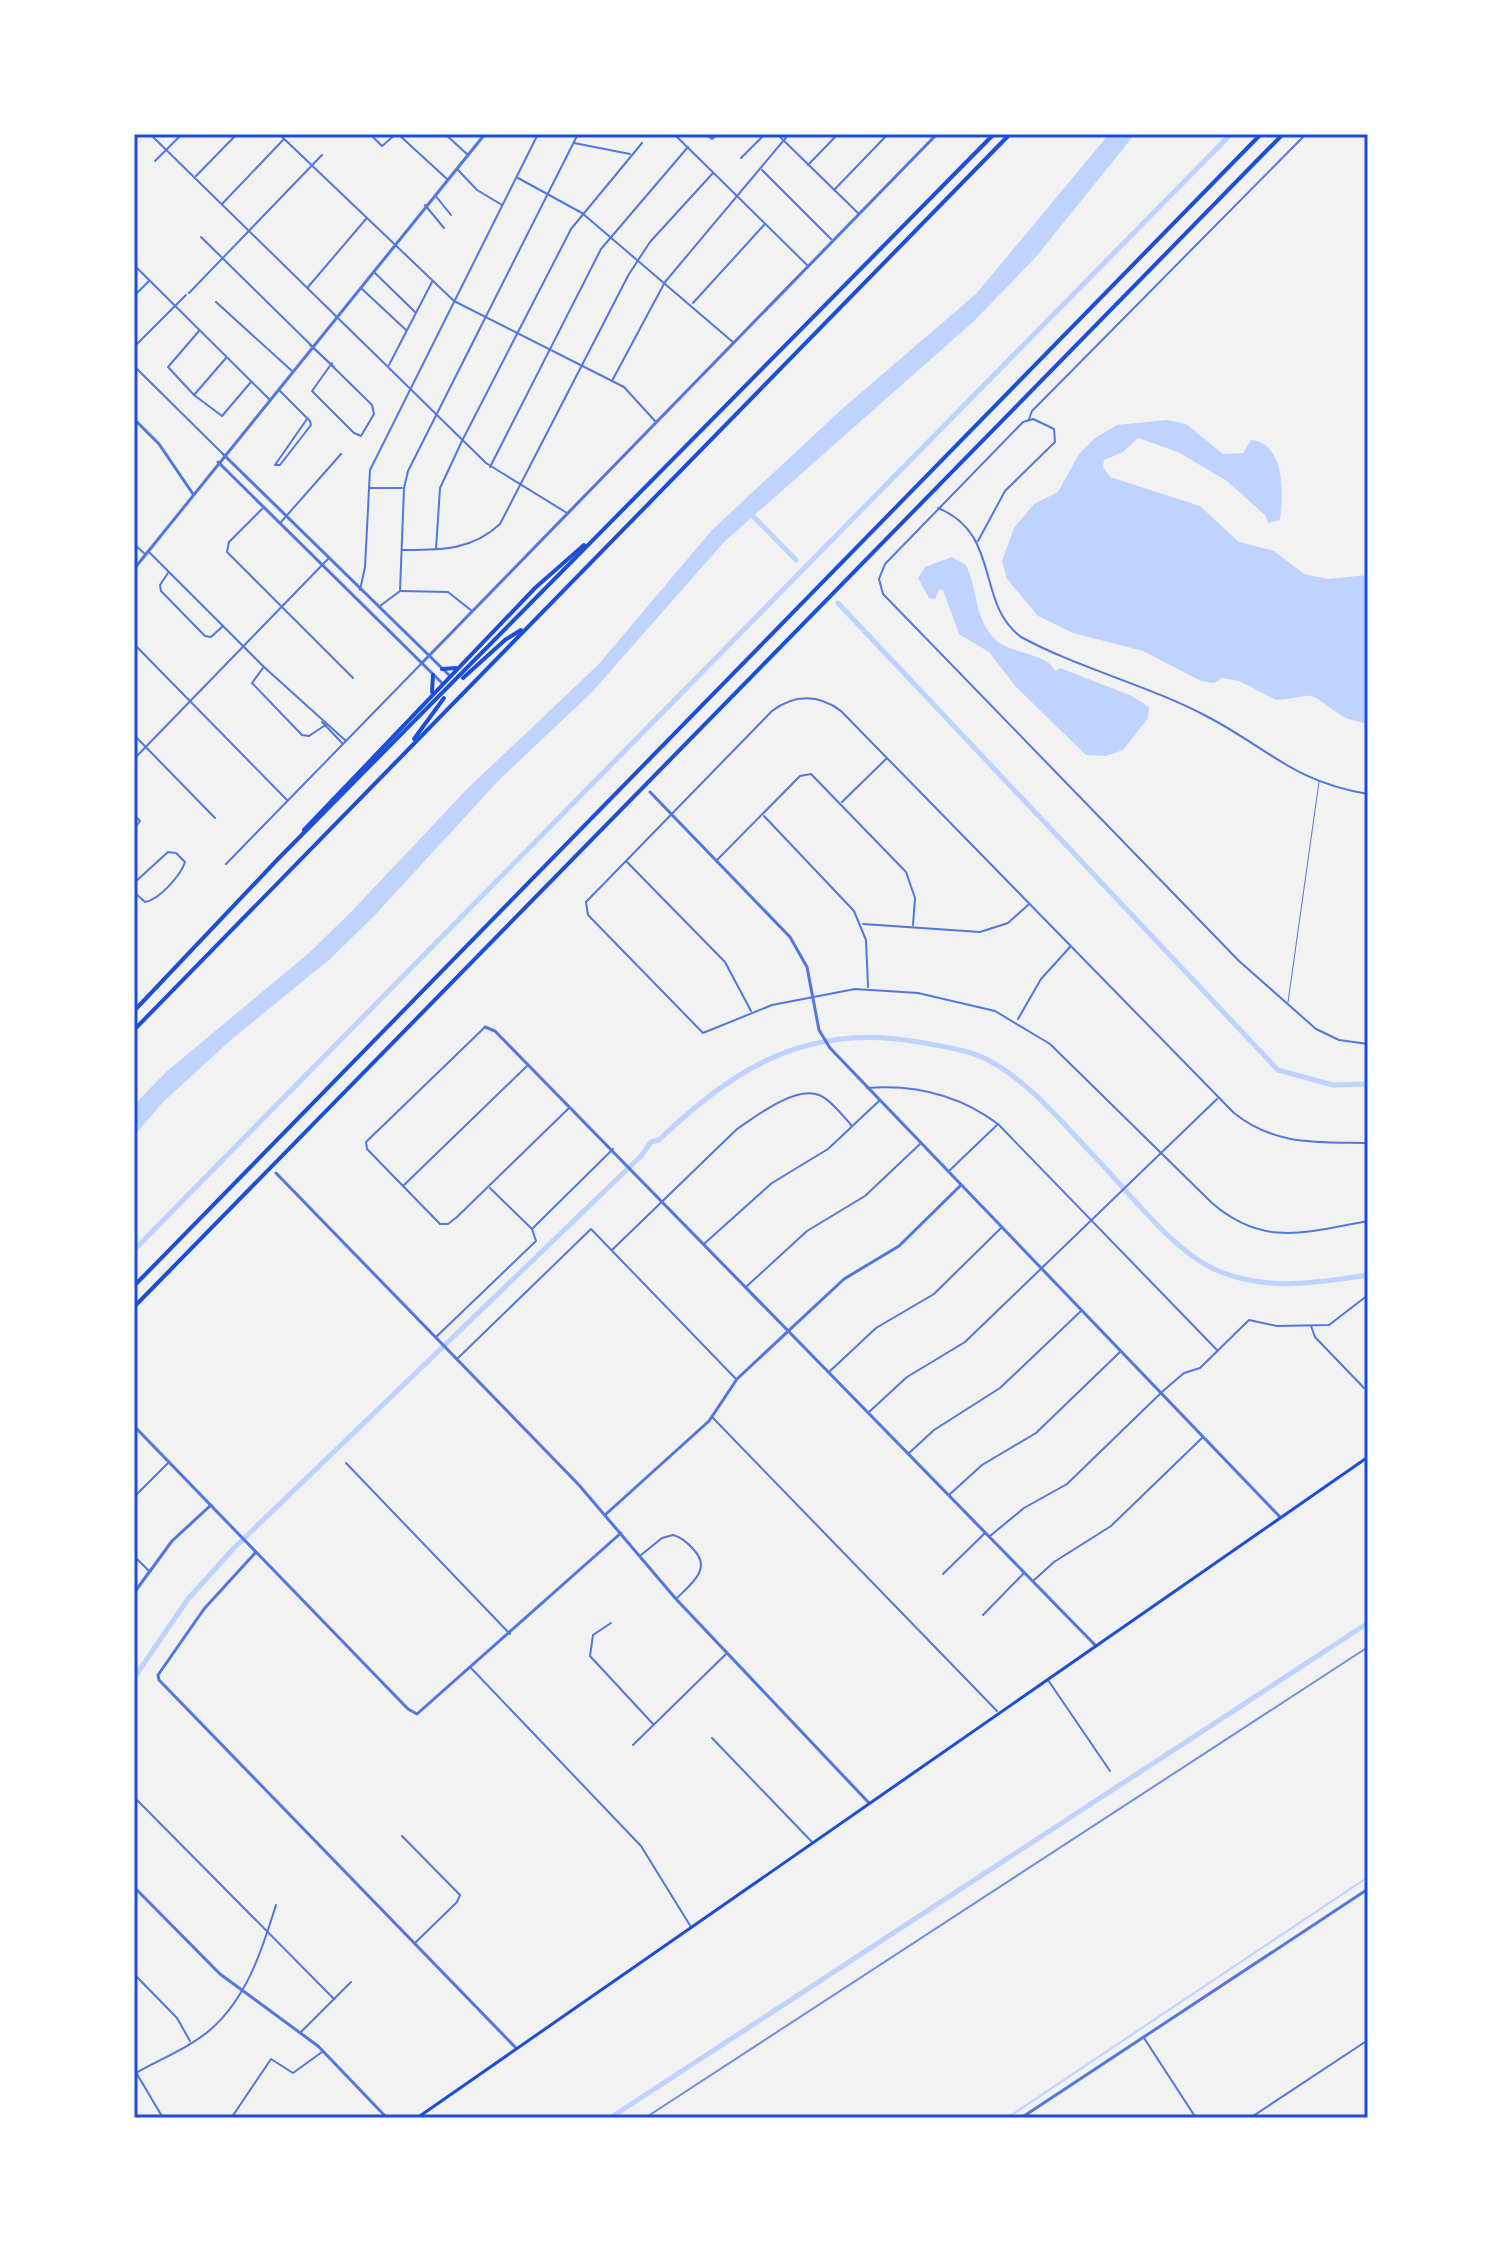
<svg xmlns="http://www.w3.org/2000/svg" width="1502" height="2252" font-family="'Varela Round',sans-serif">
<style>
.water{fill:#bfd3fe}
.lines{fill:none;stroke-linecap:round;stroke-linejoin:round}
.stream{stroke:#bfd3fe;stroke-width:2}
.canal{stroke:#bfd3fe;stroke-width:5}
.service{stroke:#5277de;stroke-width:1}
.minor{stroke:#5277de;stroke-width:2}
.tertiary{stroke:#5277de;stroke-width:3}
.primary{stroke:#1d4ed8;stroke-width:3}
.trunk{stroke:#1d4ed8;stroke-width:4}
.motorway{stroke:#1d4ed8;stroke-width:4}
.rail{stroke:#7290e2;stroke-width:2}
.neatline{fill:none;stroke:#1d4ed8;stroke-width:3}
</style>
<rect width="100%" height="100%" fill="#f2f2f2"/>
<g class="water">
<polygon points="1109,134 1135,134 1035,258 974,321 724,542 592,692 499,780 375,915 330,959 232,1039 163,1102 134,1136 134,1105 166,1072 309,953 351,912 468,788 598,665 712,530 842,409 976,294"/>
<path d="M1167,420L1186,424L1223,454L1243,453L1251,440C1286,443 1283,495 1280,520L1268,523L1266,516L1227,481L1178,452L1138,438L1123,452L1104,460L1103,467L1110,477L1200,506L1239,542L1274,551L1304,574L1328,579L1368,575V725C1358,720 1348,721 1339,714C1303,688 1318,696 1276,700L1239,681L1222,678L1214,683L1201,681L1143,651L1073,633L1038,616L1007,579L1002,561L1014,528L1034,504L1058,492L1079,454L1095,438L1117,425Z"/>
<path d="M952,557L966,565C978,589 974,620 996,640C1011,654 1048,653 1055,671L1060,668L1132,696L1149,707L1148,718L1123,750L1106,756L1086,755L1016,687L989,652L959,634L943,590L939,589L935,599L929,598L918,578L925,567Z"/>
</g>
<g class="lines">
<polyline class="stream" points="1007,2118 1368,1877"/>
<g class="canal">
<polyline points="749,512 796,560"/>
<polyline points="838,603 1278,1070 1333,1085 1368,1084"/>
<polyline points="134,1250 1231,134"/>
<path d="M134,1678L188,1599L233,1549L641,1156L651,1142L659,1140C736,1065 812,1021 924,1043C945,1047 969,1050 988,1060C1030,1082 1063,1124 1095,1157C1128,1191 1171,1249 1214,1269C1264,1292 1315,1283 1368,1275"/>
<polyline points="610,2118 1368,1623"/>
</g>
<polyline class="service" points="1288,1002 1319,782"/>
<g class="minor">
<polyline points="150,134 486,463 567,513"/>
<polyline points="279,134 454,301 624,387 655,421"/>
<polyline points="370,134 382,146 396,134"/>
<polyline points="398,134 447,179"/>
<polyline points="445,134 468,155"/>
<polyline points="674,134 807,265"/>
<polyline points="705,134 712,139 718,134"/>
<polyline points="777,134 859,214"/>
<polyline points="574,143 630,154"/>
<polyline points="741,158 765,134"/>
<polyline points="155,161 182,134"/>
<polyline points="808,165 838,134"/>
<polyline points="458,170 477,190 502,205"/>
<polyline points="762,170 831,239"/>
<polyline points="196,176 237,134"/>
<polyline points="518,178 582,213 734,343"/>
<polyline points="834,190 888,134"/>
<polyline points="435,195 451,215"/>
<polyline points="222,204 283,140"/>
<polyline points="425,205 444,228"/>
<polyline points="201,237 372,405 374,414 361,436 354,433 312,391 332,363"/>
<polyline points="134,265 269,399"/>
<polyline points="374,272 415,312"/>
<polyline points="308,287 366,219"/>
<polyline points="361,288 406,330"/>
<polyline points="189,293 322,155"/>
<polyline points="134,296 149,281"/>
<polyline points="216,302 292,371"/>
<polyline points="693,303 764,225"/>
<polyline points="199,331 168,367 194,395 222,416 251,382"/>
<polyline points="310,345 334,367"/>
<polyline points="134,347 186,295"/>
<polyline points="389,365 432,282"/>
<polyline points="134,366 224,455"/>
<polyline points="613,379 665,282 789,134"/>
<polyline points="279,390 310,421 311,425 280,465 275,465 307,419"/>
<polyline points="194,395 226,358"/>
<polyline points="1029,419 1032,411 1306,134"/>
<polyline points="490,467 601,249 688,147"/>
<polyline points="369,488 402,488"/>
<path d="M938,508C1002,534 975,603 1021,637C1080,669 1148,685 1208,717C1269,749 1294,782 1368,794"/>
<polyline points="262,509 229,542 227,552 353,678"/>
<polyline points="281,522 341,454"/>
<polyline points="978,541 1005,491 1055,442 1054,429 1033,419 1023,422 885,564 879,579 883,594 1239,961 1316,1029 1339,1040 1368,1044"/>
<polyline points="134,544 145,554"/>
<polyline points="436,549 440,488 462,441 571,229 642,143"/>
<path d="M402,550C440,550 471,551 500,524L629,274L650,242L713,173"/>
<polyline points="149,552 264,667 346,741"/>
<polyline points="168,573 160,585 161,591 205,636 211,637 223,626"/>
<polyline points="360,590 365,567 370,470 538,134"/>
<polyline points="401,591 448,592 472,611"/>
<polyline points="380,606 400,591 404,488 408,471 578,134"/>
<polyline points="134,644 287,800"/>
<polyline points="263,668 252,683 302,735 309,736 327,724"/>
<polyline points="322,722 342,743"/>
<polyline points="134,735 215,818"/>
<polyline points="134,759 328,559"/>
<polyline points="842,802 886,759"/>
<polyline points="134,815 140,821 134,829"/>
<polyline points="764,816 854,911 866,940 868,987"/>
<polyline points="717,860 800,776 811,774 906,872 915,898 913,925"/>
<polyline points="626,861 725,962 751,1011"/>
<polyline points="226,864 420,665"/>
<path d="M134,883L168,852L176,853L185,862C181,875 159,900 145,902L134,892"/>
<polyline points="863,924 980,932 1008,923 1028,905"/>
<polyline points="1018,1019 1041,979 1070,947"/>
<polyline points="484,1028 366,1142 367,1149 440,1224 448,1224 457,1217 569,1108"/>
<path d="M867,1088C916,1084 959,1095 998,1124L1217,1350"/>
<path d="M1368,1143C1318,1142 1275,1146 1234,1113L841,711C819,694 794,694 772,711L586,902L588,915L703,1033L772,1005L855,989L918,993L995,1011L1050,1044L1212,1203C1264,1248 1307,1232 1368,1221"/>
<polyline points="950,1170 997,1125"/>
<polyline points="403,1186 527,1066"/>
<polyline points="532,1229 613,1149"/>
<polyline points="705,1243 772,1183 828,1149 879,1101"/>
<path d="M612,1250L737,1129C756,1116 795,1086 819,1095C831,1100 843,1116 852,1126"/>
<polyline points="747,1286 807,1231 865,1196 920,1144"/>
<polyline points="1311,1326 1315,1337 1364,1388"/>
<polyline points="436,1337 536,1241 532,1229 490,1188"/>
<polyline points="458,1358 591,1229 736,1379"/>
<polyline points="829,1372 876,1328 934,1294 1001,1228"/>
<polyline points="869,1412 907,1377 965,1342 1217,1099"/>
<polyline points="712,1417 997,1711"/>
<polyline points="909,1453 934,1430 1000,1388 1081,1311"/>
<polyline points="346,1463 510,1634"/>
<polyline points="949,1495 982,1465 1036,1433 1121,1351"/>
<polyline points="134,1497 168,1463"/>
<polyline points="990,1536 1024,1508 1067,1484 1163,1391 1184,1373 1200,1368 1249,1320 1277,1326 1329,1325 1368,1295"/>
<path d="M641,1555L662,1538L673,1535C681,1537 688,1543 694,1550C712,1569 691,1584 677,1598"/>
<polyline points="134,1556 148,1570"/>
<polyline points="943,1574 985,1533"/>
<polyline points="1033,1581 1054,1562 1111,1526 1203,1437"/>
<polyline points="983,1615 1024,1573"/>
<polyline points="611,1623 593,1635 590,1656 654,1725"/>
<polyline points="471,1668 641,1846 691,1927"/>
<polyline points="1048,1680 1110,1771"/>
<polyline points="712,1738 812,1842"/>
<polyline points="633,1745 726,1654"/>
<polyline points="134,1797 334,1999"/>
<polyline points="402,1836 460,1895 457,1902 416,1942"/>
<polyline points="134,1974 177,2018 190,2041"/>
<polyline points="301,2032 351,1982"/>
<polyline points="1144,2038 1196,2118"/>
<polyline points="134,2069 163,2118"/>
<path d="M134,2074C158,2060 189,2048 210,2030C247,1998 262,1950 276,1905"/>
<polyline points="232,2117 271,2059 293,2073 322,2052"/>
<polyline points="1250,2118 1368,2040"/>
</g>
<g class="tertiary">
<polyline points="134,419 159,444 193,494"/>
<polyline points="224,455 450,676"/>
<polyline points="218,462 442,683"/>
<polyline points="134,569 485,134"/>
<polyline points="421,664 937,134"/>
<polyline points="650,792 790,937 807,967 819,1030 830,1048 1280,1517"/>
<polyline points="485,1027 495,1031 1096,1646"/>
<polyline points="276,1173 579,1485 676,1599 869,1803"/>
<polyline points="134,1426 408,1709 417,1714 621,1533"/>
<polyline points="605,1515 709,1421 737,1379 844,1279 899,1246 961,1185"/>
<polyline points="256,1552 204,1609 158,1675 159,1680 516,2048"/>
<polyline points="134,1593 172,1541 211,1505"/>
<polyline points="134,1887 220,1974 318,2046 387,2118"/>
<polyline points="1021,2118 1368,1889"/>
</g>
<polyline class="primary" points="417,2118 1368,1457"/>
<g class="trunk">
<polyline points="442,669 456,668"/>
<polyline points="463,678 505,640 521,630"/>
<polyline points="432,692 433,675"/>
<polyline points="414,739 444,698"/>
<polyline points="304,830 535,588 584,545"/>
<polyline points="134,1011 277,860 994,134"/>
<polyline points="134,1030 1010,134"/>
</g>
<g class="motorway">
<polyline points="134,1286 1261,134"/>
<polyline points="134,1307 1283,134"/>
</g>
<polyline class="rail" points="645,2118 1368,1647"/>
</g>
<rect width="1502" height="2252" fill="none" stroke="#ffffff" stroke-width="272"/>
<rect x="136" y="136" width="1230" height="1980" class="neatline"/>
</svg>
